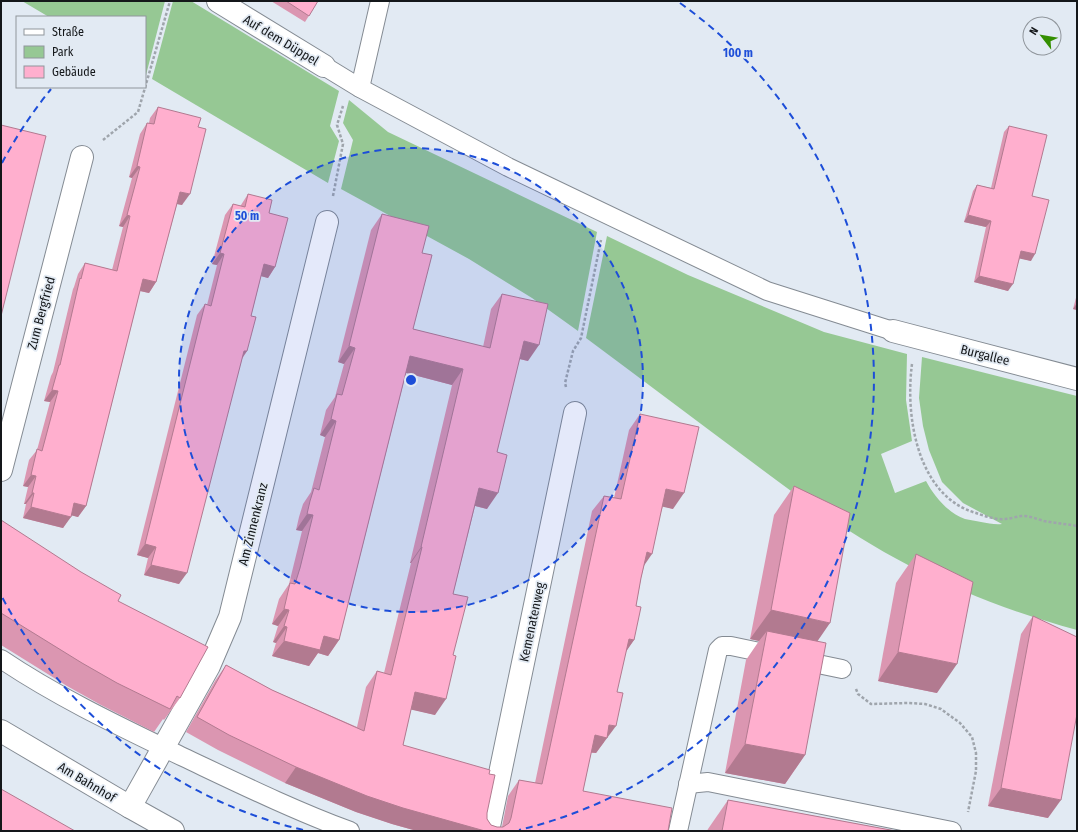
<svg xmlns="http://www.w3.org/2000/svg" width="1078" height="832" font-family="'Fira Sans Condensed',sans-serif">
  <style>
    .green { fill: #96c894 }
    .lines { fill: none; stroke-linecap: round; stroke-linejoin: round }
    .service-casing { stroke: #848b93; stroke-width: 20 }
    .minor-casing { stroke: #848b93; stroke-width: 24 }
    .path { stroke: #9fa5ac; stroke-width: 2.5; stroke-dasharray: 3 2; stroke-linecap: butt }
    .service { stroke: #fff; stroke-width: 18 }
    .minor { stroke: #fff; stroke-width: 22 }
    .wall { fill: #db96b1 }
    .shaded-wall { fill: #b27a90 }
    .building { fill: #ffafce; stroke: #b27a90 }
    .ring { fill: none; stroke: #1d4ed8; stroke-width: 2; stroke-dasharray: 7 5 }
    .labels { text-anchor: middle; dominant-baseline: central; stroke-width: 3.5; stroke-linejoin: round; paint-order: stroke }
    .street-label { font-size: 13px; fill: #14171a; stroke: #e2eaf3 }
    .centre { fill: #1d4ed8; stroke: #e2eaf3; stroke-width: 2 }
    .ring-label { font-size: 12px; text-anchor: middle; font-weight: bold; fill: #1d4ed8; stroke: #e2eaf3; stroke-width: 3.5; stroke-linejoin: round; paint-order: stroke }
  </style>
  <rect width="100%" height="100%" fill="#e2eaf3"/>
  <!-- green -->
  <g class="green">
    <path d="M22,1H165L146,75L145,17H49Z"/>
    <path d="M173,1H191L339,91L330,126L339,141L328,183L152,79Z"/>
    <path d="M349,100L388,132L597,232L578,331L532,298L469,259L341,189L353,140L343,123Z"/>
    <path d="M607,236L688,275L824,332L907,354L906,400L912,441L881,454L895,493L926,481C934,496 948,513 965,519C970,520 976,521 981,522C988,523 995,525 1002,524L963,503L942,482L929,450L923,426L919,398L922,357L1077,396V630C1018,614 962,593 908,565C854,537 804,501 756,465C699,423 643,380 586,338Z"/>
  </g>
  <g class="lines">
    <defs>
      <g id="service">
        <path d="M324,66L360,88L508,167L767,291L893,331"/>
        <path d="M360,88L380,1"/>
        <path d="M1,659C59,698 121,727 183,757C238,783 293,810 350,831"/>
        <path d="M688,784L708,782L952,831"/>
        <path d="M678,831L718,650L722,646H731L842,669"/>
      </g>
      <g id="minor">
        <path d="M218,1L324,66"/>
        <path d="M893,331L1077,379"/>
        <path d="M1,470L82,157"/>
        <path d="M1,731L130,807L173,831"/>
        <path d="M130,807L209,666L230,617L327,222"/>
        <path d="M488,831L575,413"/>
      </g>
    </defs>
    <!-- service casing -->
    <use href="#service" class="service-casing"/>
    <!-- minor casing -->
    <use href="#minor" class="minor-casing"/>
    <!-- path -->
    <g class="path">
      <path d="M103,140L138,112L170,1"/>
      <path d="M333,196L343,144L337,125L343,106"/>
      <path d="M912,364C905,416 917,496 976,513C984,516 996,520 1005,519C1011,519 1017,516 1023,516C1030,516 1037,519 1044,521C1055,523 1066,524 1077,526"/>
      <path d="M566,387L565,383L573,351L581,338L601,240"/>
      <path d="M856,689L858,694L871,704L908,703L925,704L941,709L960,723L972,737L976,753V771L968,812"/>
    </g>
    <!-- service -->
    <use href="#service" class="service"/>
    <!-- minor -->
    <use href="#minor" class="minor"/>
  </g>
  <!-- wall -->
  <g class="wall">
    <path d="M271,1H318L305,22Z"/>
    <path d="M158,107L198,127L182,205L177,204L156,282L149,293L140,291L86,506L78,517L71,515L63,528L23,518L26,504H24L28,487L23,486L29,460L37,450L50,402L44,401L51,376L53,372L73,289L74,287L78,274L85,263L112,270L123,227L119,226L132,178L129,177L140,134L147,123H149L150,118Z"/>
    <path d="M1009,126L1032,196L1031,261L1020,258L1008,291L974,282L986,227L964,222L973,191L977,185L991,188L1004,132Z"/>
    <path d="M248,194L269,213L275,267L268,278L261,276L251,316L247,351L242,359L179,584L144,575L148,558L137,555L197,315L205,304L207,305L217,265L212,264L225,215L233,204L240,206L241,205Z"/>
    <path d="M382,214L422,253L413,329L483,347L491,309L502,294L528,361L519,359L497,452L487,509L475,506L453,594L435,715L411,709L403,745L489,774L487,813V819L491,825L497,827H502L508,796L519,780L535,783L592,511L604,496L614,498L629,430L640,414L673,509L663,506L644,566L641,578L636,606L634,640L626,651L604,742L596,753H591L583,791L668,831H417L392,824L356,812L285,783L218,750L186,732L215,681L226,665L272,690L357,727L366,687L377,671L384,673L411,563H410L452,385L406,373L339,640L328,656L318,653L309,666L272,656L276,643L273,642L278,626L272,624L279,599L289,584L302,531L296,530L299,517L303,504L311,492L325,437L320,435L326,410L335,397L344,364L338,362L371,230Z"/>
    <path d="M1077,294V310L1073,309Z"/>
    <path d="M794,486L817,641L805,755L785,784L725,773L746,660L759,641L750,639L774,515Z"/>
    <path d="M1,520L118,601L180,698L164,720L163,719L154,732L101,705L67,686L1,645Z"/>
    <path d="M916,554L937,693L878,681L896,583Z"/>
    <path d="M1033,616L1048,818L988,806L1021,634Z"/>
    <path d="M728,800L896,831H707L708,829Z"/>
  </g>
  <!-- shaded-wall -->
  <g class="shaded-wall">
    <path d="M137,166L140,167L132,178L129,177Z"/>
    <path d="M180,192L190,194L182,205L172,203Z"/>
    <path d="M127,215L130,216L123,227L119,226Z"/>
    <path d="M968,215L991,221L986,227L964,222Z"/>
    <path d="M1021,251L1035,254L1031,261L1017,258Z"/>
    <path d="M220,253L224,254L217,265L212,264Z"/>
    <path d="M264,264L275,267L268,278L257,275Z"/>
    <path d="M979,276L1013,284L1008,291L974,282Z"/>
    <path d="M143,279L156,282L149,293L136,290Z"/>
    <path d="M1077,303V310L1073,309Z"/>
    <path d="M524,341L539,345L528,361L512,357Z"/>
    <path d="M349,346L355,348L344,364L338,362Z"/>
    <path d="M244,351H247L239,362Z"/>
    <path d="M410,356L463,369L452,385L399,371Z"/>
    <path d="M52,390L58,391L50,402L44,401Z"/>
    <path d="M331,419L336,421L325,437L320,435Z"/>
    <path d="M31,475L36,476L28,487L23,486Z"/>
    <path d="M479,488L498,493L487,509L468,504Z"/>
    <path d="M666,489L684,493L673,509L655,505Z"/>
    <path d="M32,493H34L26,504H24Z"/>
    <path d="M74,503L86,506L78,517L66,514Z"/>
    <path d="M31,507L71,517L63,528L23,518Z"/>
    <path d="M307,514L313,515L302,531L296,530Z"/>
    <path d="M145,544L156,547L148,558L137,555Z"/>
    <path d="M421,547H422L411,563H410Z"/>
    <path d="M647,552L652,554L641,570Z"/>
    <path d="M151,565L187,573L179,584L144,575Z"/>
    <path d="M284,609L289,610L278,626L272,624Z"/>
    <path d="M771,610L830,623L810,652L767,631L759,641L750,639Z"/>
    <path d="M284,626L287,627L276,643L273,642Z"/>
    <path d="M324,636L339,640L328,656L318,653L309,666L272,656L284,641Z"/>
    <path d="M629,639L634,640L623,656Z"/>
    <path d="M898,652L957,664L937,693L878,681Z"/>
    <path d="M415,692L446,699L435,715L404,708Z"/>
    <path d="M609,725L616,726L596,753L584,751L595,735Z"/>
    <path d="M745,744L805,755L785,784L725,773Z"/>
    <path d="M296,767L485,831H417L392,824L356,812L285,783Z"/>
    <path d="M1001,788L1061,800L1048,818L988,806Z"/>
  </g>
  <!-- building -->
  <g class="building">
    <path d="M286,1H318L309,16Z"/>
    <path d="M158,107L201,118L198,127L206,129L190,194L180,192L156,282L143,279L86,506L74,503L71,517L31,507L34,493H32L36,476L31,475L37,449L42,451L58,391L52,390L59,365H60L80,278L81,279L85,263L117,271L130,216L127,215L140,167L137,166L147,123L154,124Z"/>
    <path d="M1,125L46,136L1,316Z"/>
    <path d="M1009,126L1047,135L1032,196L1049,200L1035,254L1021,251L1013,284L979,276L991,221L968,215L977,185L994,189Z"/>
    <path d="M248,194L272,200L269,213L288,218L275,267L264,264L251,316L256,317L247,351H244L187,573L151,565L156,547L145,544L205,304L211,306L224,254L220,253L233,204L245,207Z"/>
    <path d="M382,214L429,226L422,253L432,255L413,329L490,348L502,294L548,304L539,345L524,341L497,452L507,455L498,493L479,488L453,594L468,597L453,655L456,656L446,699L415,692L403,745L490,770L489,774L495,775L487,813V819L491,825L497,827H503L509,823L511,818L519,780L542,784L604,496L621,499L640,414L699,427L684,493L666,489L652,554L647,552L641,578L636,606L641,607L634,640L629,639L617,692L623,693L616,726L609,725L607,738L595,735L583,791L672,808L668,831H485L403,808L367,796L296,767L229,735L197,717L226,665L272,690L364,731L377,671L391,675L422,547H421L463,369L410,356L339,640L324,636L320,650L284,641L287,627L284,626L289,610L284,609L290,583L295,584L300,568L313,515L307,514L310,501L314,488L319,490L336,421L331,419L337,394L342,395L355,348L349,346Z"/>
    <path d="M794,486L850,513L830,623L771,610Z"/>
    <path d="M1,520L81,572L121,595L118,601L208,647L180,698L177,696L170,709L117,683L82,663L1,613Z"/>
    <path d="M916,554L973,582L957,664L898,652Z"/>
    <path d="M1033,616L1077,637V714L1061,800L1001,788Z"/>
    <path d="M767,631L826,643L805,755L745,744Z"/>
    <path d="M1,789L75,831H1Z"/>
    <path d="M728,800L896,831H722Z"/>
  </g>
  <!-- distance rings -->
  <circle cx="411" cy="380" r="232" fill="#1d4ed8" fill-opacity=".12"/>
  <g class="ring">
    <circle cx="411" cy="380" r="232"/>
    <path d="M303 830A463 463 0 0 1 2 597M2 163A463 463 0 0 1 51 89M680 3A463 463 0 0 1 519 830"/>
  </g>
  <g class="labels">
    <!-- street labels -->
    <g class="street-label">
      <text transform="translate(281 40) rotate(31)">Auf dem Düppel</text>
      <text transform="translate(41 313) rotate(-75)">Zum Bergfried</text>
      <text transform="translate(985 355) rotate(14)">Burgallee</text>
      <text transform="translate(253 524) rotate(-76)">Am Zinnenkranz</text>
      <text transform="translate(532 622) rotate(-78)">Kemenatenweg</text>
      <text transform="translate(87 782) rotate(31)">Am Bahnhof</text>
    </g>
  </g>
  <circle cx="411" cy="380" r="6" class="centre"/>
  <g class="ring-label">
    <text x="738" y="57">100 m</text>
    <text x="247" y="220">50 m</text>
  </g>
  <!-- border -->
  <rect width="1078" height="832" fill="none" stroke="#14171a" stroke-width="4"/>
  <!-- legend -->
  <rect x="16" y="16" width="130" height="72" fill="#e2eaf3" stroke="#90969c"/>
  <rect x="24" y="29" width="20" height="6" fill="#ffffff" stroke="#90969c"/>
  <text x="52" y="36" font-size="12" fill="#14171a">Straße</text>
  <rect x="24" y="46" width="20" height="12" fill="#96c894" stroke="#90969c"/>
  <text x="52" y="56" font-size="12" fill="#14171a">Park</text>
  <rect x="24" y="66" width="20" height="12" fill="#ffafce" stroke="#90969c"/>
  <text x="52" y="76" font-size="12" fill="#14171a">Gebäude</text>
  <!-- north arrow -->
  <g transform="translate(1042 36) rotate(301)"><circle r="19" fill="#e2eaf3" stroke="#90969c"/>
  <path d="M0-3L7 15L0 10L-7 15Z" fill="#348f00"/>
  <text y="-6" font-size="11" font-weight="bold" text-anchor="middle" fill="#14171a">N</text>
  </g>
</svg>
